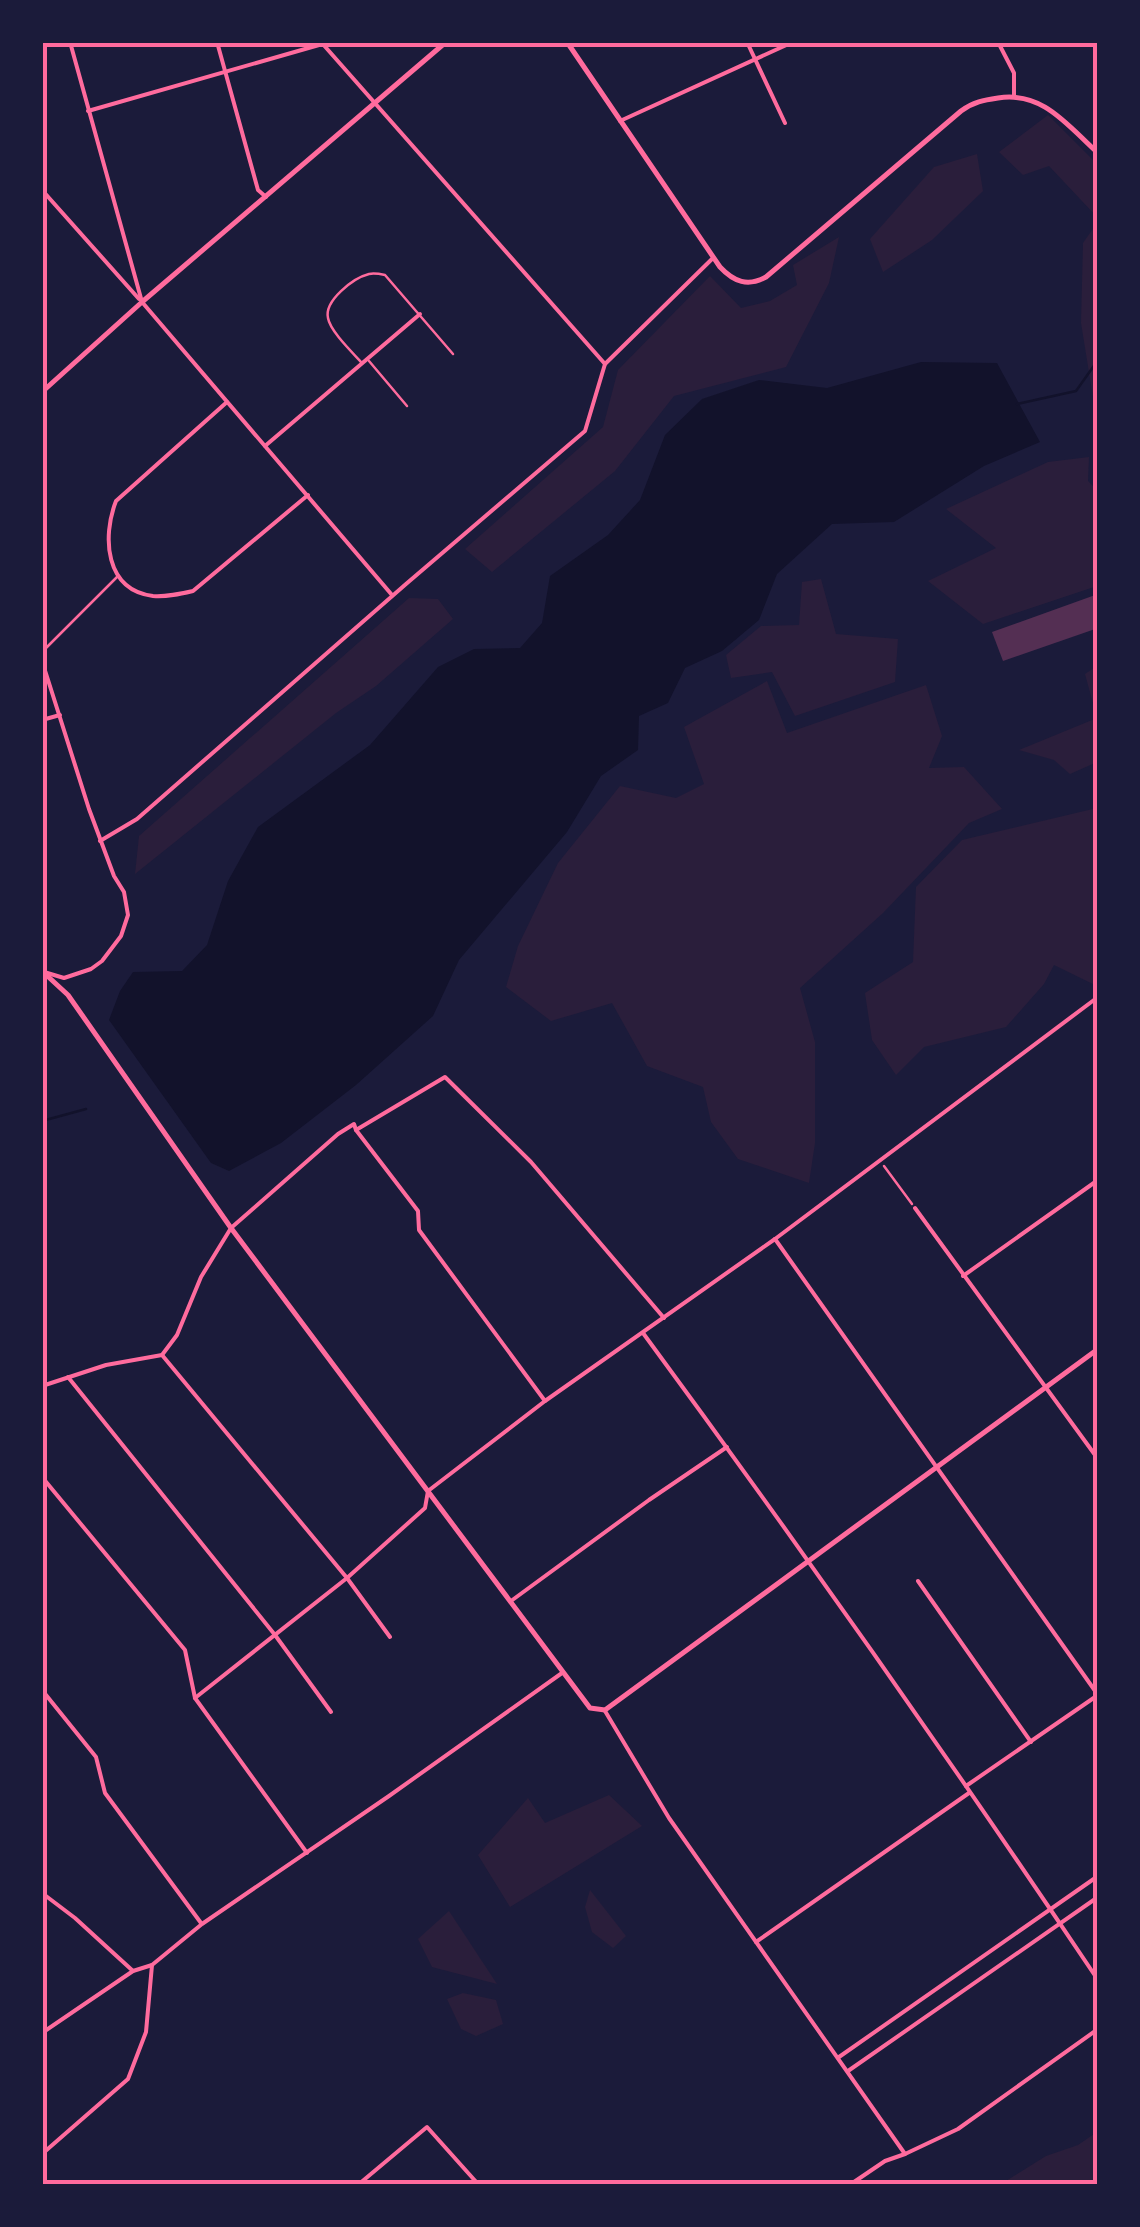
<svg xmlns="http://www.w3.org/2000/svg" width="1140" height="2227" font-family="Mulish,sans-serif">
  <style>
    .green { fill: #2a1e3b }
    .water { fill: #12122b }
    .lines { fill: none; stroke-linecap: round; stroke-linejoin: round }
    .stream { stroke: #12122b; stroke-width: 2.5 }
    .building { fill: #542f53 }
    .path { stroke: #ff6b9d; stroke-width: 2.5 }
    .service { stroke: #ff6b9d; stroke-width: 2.5 }
    .minor { stroke: #ff6b9d; stroke-width: 4 }
    .tertiary { stroke: #ff6b9d; stroke-width: 5 }
    .neatline { fill: none; stroke: #ff6b9d; stroke-width: 4 }
  </style>
  <rect width="100%" height="100%" fill="#1b1b3a"/>
  <!-- green -->
  <g class="green">
    <path d="M1048,115L1097,164V217L1049,166L1023,175L999,152Z"/>
    <path d="M977,154L983,191L932,240L883,272L870,239L934,167Z"/>
    <path d="M1097,223V422L1081,323L1083,243Z"/>
    <path d="M839,237L829,283L786,367L674,396L615,471L492,572L465,549L603,427L618,370L710,276L741,308L770,301L797,285L793,265Z"/>
    <path d="M1089,457L1088,481L1097,490V586L983,624L928,581L996,548L946,509L1048,462Z"/>
    <path d="M821,579L836,634L898,639L895,682L795,716L772,672L731,678L726,655L761,626L799,625L802,582Z"/>
    <path d="M409,598L438,599L453,619L376,686L336,713L135,874L139,836Z"/>
    <path d="M1097,666V762L1070,774L1054,760L1019,750L1097,718L1085,674Z"/>
    <path d="M767,681L787,733L926,685L942,736L929,768L964,767L1002,809L969,823L883,913L800,988L815,1042V1143L809,1183L738,1159L711,1122L703,1087L647,1066L612,1003L551,1021L506,987L518,946L558,863L620,786L676,798L704,784L684,727Z"/>
    <path d="M1097,808V986L1054,965L1044,984L1006,1027L924,1047L896,1075L872,1040L865,993L913,962L916,887L962,840Z"/>
    <path d="M609,1795L642,1826L510,1907L478,1855L528,1798L545,1823Z"/>
    <path d="M590,1890L626,1936L613,1948L592,1932L585,1907Z"/>
    <path d="M449,1911L497,1984L432,1967L418,1939Z"/>
    <path d="M463,1993L496,2000L503,2024L476,2036L461,2029L447,1999Z"/>
    <path d="M1097,2132V2184H1001L1046,2156L1078,2145Z"/>
  </g>
  <!-- water -->
  <path class="water" d="M921,362L997,363L1040,442L984,466L894,522L832,524L777,574L759,620L722,651L685,668L668,703L639,716L638,750L601,776L567,832L459,960L433,1016L356,1085L281,1143L229,1171L211,1163L109,1020L120,991L133,972L182,971L207,945L228,881L258,827L370,745L438,667L474,649L520,648L542,623L550,576L608,535L640,500L665,435L702,399L759,380L827,388Z"/>
  <g class="lines">
    <!-- stream -->
    <g class="stream">
      <path d="M1017,404L1076,391L1098,360"/>
      <path d="M42,1121L86,1109"/>
    </g>
  </g>
  <!-- building -->
  <path class="building" d="M1098,594V628L1003,661L992,632Z"/>
  <g class="lines">
    <!-- path -->
    <path class="path" d="M884,1166L912,1204"/>
    <!-- service -->
    <g class="service">
      <path d="M369,361L407,406"/>
      <path d="M362,363C353,353 330,331 328,318C324,301 353,278 369,274C374,273 380,274 385,275L453,354"/>
      <path d="M42,652L117,577"/>
    </g>
    <!-- minor -->
    <g class="minor">
      <path d="M70,42L142,302L392,595"/>
      <path d="M217,42L258,190L266,197"/>
      <path d="M321,42L605,364"/>
      <path d="M747,42L785,123"/>
      <path d="M998,42L1014,73V96"/>
      <path d="M88,111L319,45"/>
      <path d="M620,121L793,42"/>
      <path d="M42,190L139,299"/>
      <path d="M227,402L116,501C102,537 105,590 153,596C167,597 180,594 193,591L308,495"/>
      <path d="M265,446L420,314"/>
      <path d="M42,661L89,809L114,876L124,892L128,915L121,936L102,961L91,969L64,978L44,972"/>
      <path d="M42,720L60,715"/>
      <path d="M100,841L137,819L406,584L585,431L605,364L712,259"/>
      <path d="M356,1130L418,1211L419,1230L545,1401"/>
      <path d="M915,1208L1098,1459"/>
      <path d="M775,1239L1098,1695"/>
      <path d="M963,1276L1098,1180"/>
      <path d="M643,1333C799,1545 951,1761 1098,1980"/>
      <path d="M162,1355L347,1578L390,1637"/>
      <path d="M68,1377L275,1635L331,1712"/>
      <path d="M42,1386L106,1365L162,1355L177,1335L201,1277L231,1228L338,1134L354,1124L356,1130L445,1077L531,1162L664,1318"/>
      <path d="M42,1477L185,1650L195,1698L307,1853"/>
      <path d="M918,1581L1031,1742"/>
      <path d="M511,1601L649,1500L727,1447"/>
      <path d="M42,1690L96,1757L105,1793L201,1923"/>
      <path d="M195,1698L347,1578L425,1508L428,1491L545,1401L775,1239L1098,997"/>
      <path d="M605,1711L669,1818L905,2154"/>
      <path d="M966,1786L1098,1695"/>
      <path d="M42,1893L75,1918L133,1971"/>
      <path d="M756,1942L969,1793"/>
      <path d="M42,2033L133,1971L152,1965L202,1924L389,1796L562,1673"/>
      <path d="M839,2057L1098,1876"/>
      <path d="M848,2071L1098,1897"/>
      <path d="M42,2154L128,2079L146,2032L152,1965"/>
      <path d="M359,2184L427,2127L478,2184"/>
      <path d="M851,2184L885,2161L905,2154L958,2129L1098,2029"/>
    </g>
    <!-- tertiary -->
    <g class="tertiary">
      <path d="M567,42L720,267C734,282 748,287 766,277L961,111C973,102 984,100 998,98C1043,91 1067,125 1098,153"/>
      <path d="M42,392L142,302L446,42"/>
      <path d="M42,971L68,995L231,1228L590,1708L605,1710L1098,1349"/>
    </g>
  </g>
  <!-- border -->
  <rect width="1140" height="2227" fill="none" stroke="#1b1b3a" stroke-width="90"/>
  <rect x="45" y="45" width="1050" height="2137" class="neatline"/>
</svg>
